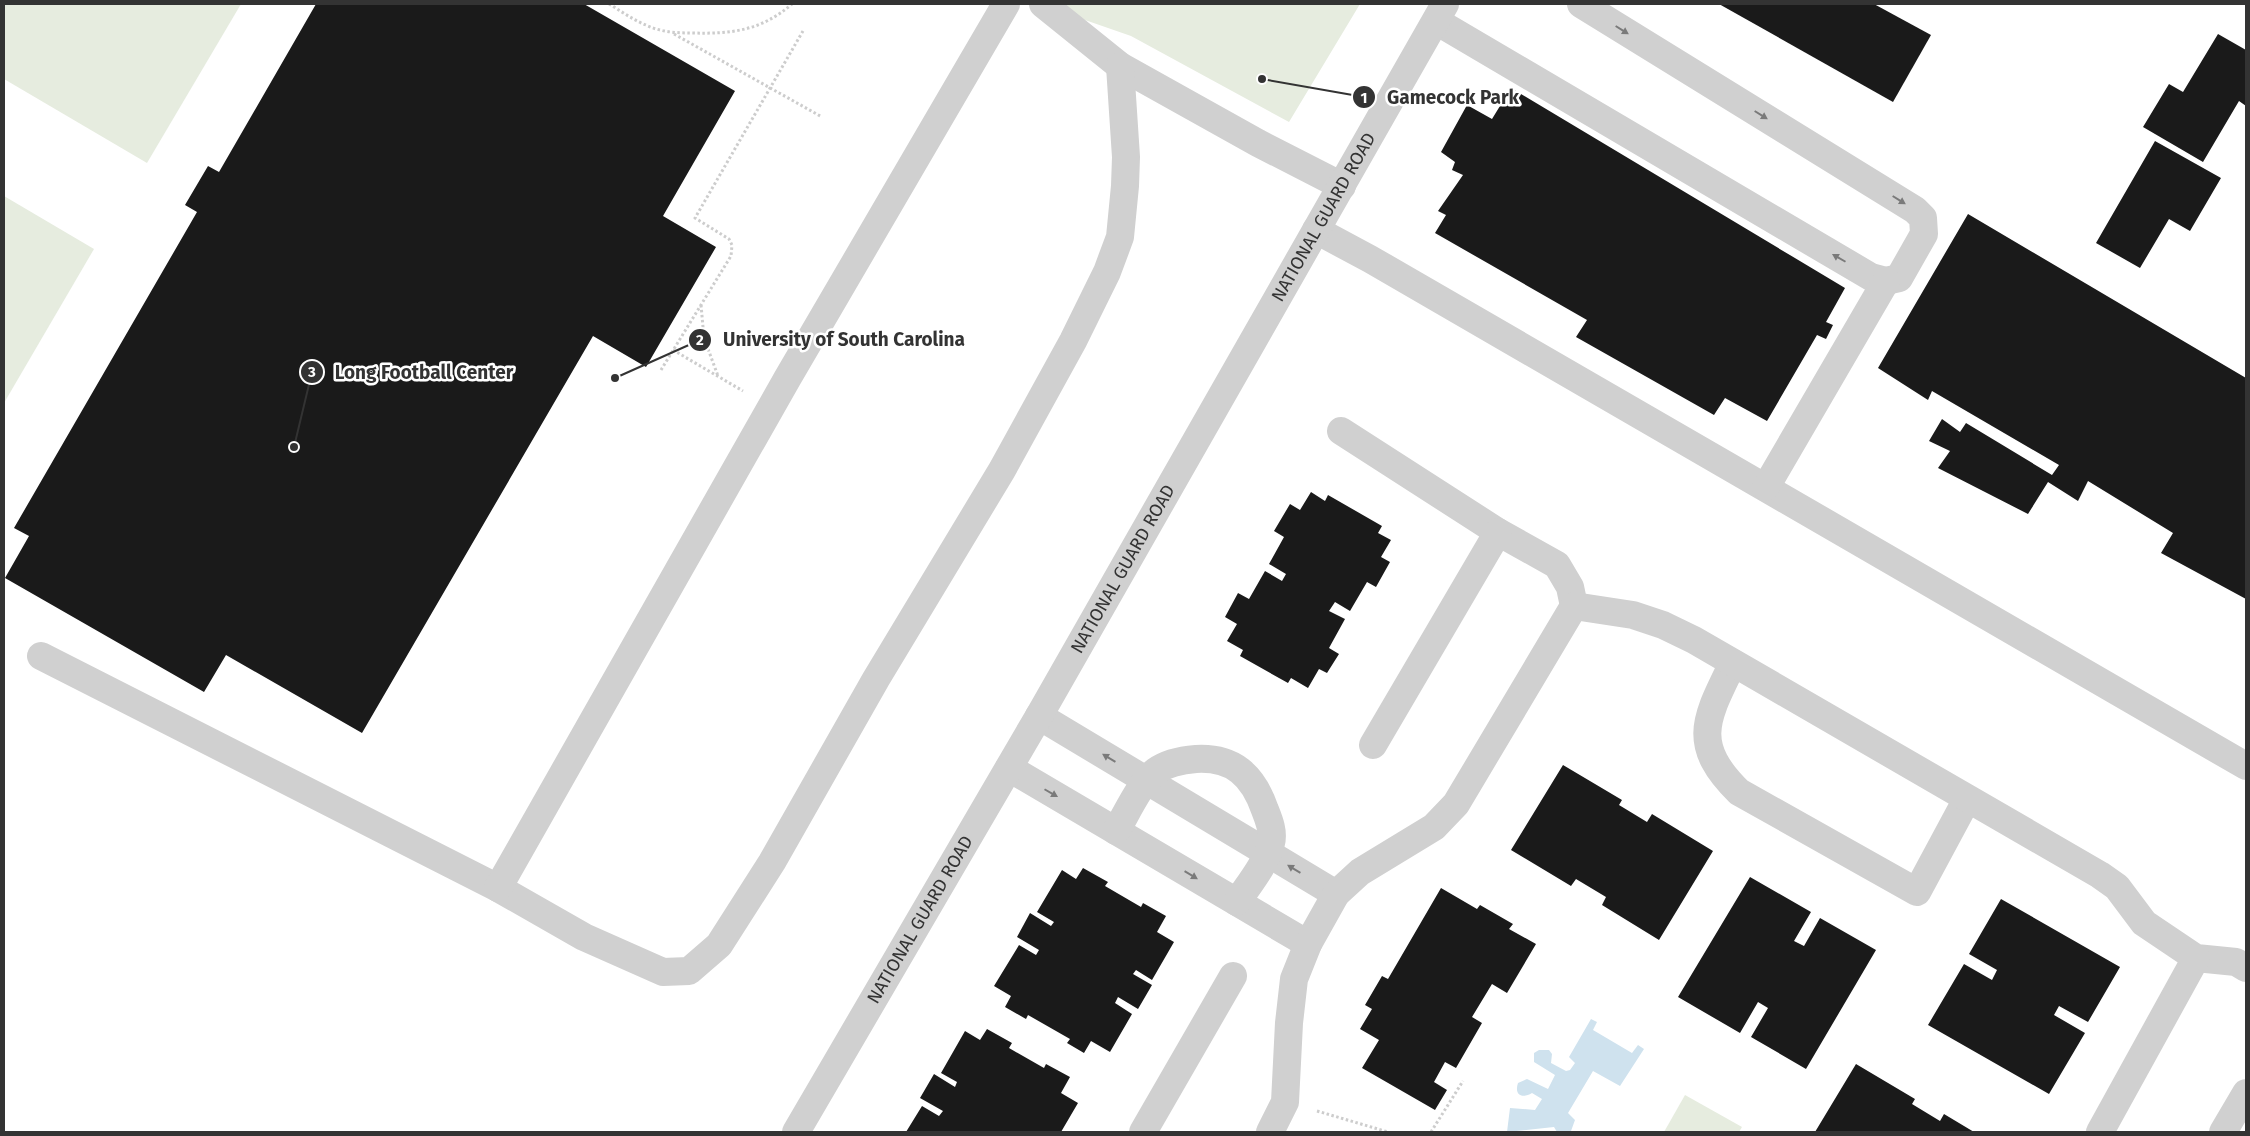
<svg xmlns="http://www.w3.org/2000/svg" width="2250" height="1136" font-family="'Fira Sans',sans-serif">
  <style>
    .green { fill: #e6ecdf }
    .water { fill: #cfe2ee }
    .building { fill: #1a1a1a }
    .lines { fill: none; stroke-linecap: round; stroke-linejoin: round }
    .path { stroke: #cdcdcd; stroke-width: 3; stroke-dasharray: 2.5 2.5; stroke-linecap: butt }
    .minor { stroke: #d0d0d0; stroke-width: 28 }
    .oneway { fill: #7a7a7a }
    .labels { text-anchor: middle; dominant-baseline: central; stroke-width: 5; stroke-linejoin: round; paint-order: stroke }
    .street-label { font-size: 18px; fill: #333; stroke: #fff }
    .leader { fill: none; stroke: #333; stroke-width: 2 }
    .callout-dot { fill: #333; stroke: #fff; stroke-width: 2 }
    .mark-label { font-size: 15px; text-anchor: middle; font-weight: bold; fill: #fff }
    .callout-label { font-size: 19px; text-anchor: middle; font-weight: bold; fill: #333; stroke: #fff; stroke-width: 5; stroke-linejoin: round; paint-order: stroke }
  </style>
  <rect width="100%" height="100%" fill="#fff"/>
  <!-- green -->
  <g class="green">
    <path d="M4,4H241L147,163L4,79Z"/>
    <path d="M1039,4H1360L1289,122L1131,36Z"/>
    <path d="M4,196L94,249L4,403Z"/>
    <path d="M1685,1095L1742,1127L1739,1132H1664Z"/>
  </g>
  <!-- water -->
  <path class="water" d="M1591,1019L1597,1022L1593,1030L1632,1053L1638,1045L1644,1049L1620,1086L1593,1071L1568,1113L1575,1120L1571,1131L1557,1132L1554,1127L1507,1132L1510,1108L1535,1110L1542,1099L1532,1093C1522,1099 1514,1095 1518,1083L1527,1079L1548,1089L1555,1075L1534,1062V1053L1539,1050H1549L1552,1054L1551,1063L1566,1071L1570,1070L1575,1063L1569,1057Z"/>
  <!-- building -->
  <g class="building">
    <path d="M316,4H584L735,91L663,216L716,247L646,367L593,336L362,733L226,655L204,692L5,578L29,536L14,528L197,212L185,205L208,166L219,172Z"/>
    <path d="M1719,4H1874L1931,35L1893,102Z"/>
    <path d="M2218,34L2246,50V106L2239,101L2203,162L2143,127L2169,84L2183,92Z"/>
    <path d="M1511,88L1845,288L1826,322L1833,325L1826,339L1817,335L1767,421L1725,398L1714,415L1576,337L1587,320L1435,233L1446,215L1438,211L1463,175L1452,170L1455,162L1441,152L1467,105L1492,119Z"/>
    <path d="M2155,141L2221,178L2190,231L2169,219L2140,268L2096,243Z"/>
    <path d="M1968,214L2246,378V599L2161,553L2173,533L2088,481L2078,501L2048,482L2028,514L1938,468L1950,451L1929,441L1942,419L1960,432L1966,423L2052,475L2059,465L1932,391L1928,400L1878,368Z"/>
    <path d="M1311,492L1325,501L1328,495L1382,526L1378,533L1391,540L1381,557L1390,562L1376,587L1367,582L1350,611L1335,602L1329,611L1345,619L1329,648L1339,654L1327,673L1319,669L1308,688L1291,678L1288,683L1240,656L1243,650L1227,641L1237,624L1225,617L1238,593L1249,599L1265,571L1282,581L1286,574L1269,564L1284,537L1274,531L1290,504L1300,510Z"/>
    <path d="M1563,765L1622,800L1619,805L1647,822L1652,814L1713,851L1659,940L1602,905L1606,897L1576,879L1571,886L1511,850Z"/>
    <path d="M1083,868L1108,882L1105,886L1141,907L1143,903L1166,916L1157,932L1174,942L1152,980L1136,970L1133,974L1152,985L1138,1009L1118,997L1115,1003L1132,1014L1110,1052L1091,1041L1084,1053L1067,1043L1070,1039L1028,1015L1026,1019L1005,1007L1011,996L994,986L1019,945L1036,955L1039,950L1017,937L1030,913L1051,926L1054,922L1037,912L1062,870L1076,879Z"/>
    <path d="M1750,877L1811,912L1794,941L1804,946L1820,918L1876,950L1806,1069L1751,1037L1768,1008L1758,1002L1740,1033L1678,997Z"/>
    <path d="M1441,888L1477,909L1480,905L1513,924L1509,929L1536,944L1507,993L1492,984L1472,1017L1482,1023L1456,1068L1445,1062L1434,1082L1447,1090L1435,1110L1362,1068L1379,1040L1360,1029L1372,1009L1365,1005L1382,976L1388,979Z"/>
    <path d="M2001,899L2120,967L2088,1022L2059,1006L2054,1015L2085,1033L2049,1094L1928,1025L1964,964L1992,980L1997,970L1969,954Z"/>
    <path d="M987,1029L1012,1043L1009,1048L1044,1068L1046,1064L1070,1077L1061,1093L1078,1103L1061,1132H906L922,1106L939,1116L943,1111L920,1098L934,1074L955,1087L957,1082L941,1073L965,1031L980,1040Z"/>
    <path d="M1856,1064L1915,1099L1912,1104L1940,1121L1944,1114L1974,1132H1815Z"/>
  </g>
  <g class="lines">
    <!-- path -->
    <g class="path">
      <path d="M609,4C621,11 633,20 646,25C660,32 676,33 691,33C731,34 761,31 792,4"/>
      <path d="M674,34L822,117"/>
      <path d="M701,305L704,338L718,376"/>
      <path d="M673,350L743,391"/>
      <path d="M661,370L731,256L732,245L729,239L695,218L803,31"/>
      <path d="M1317,1111L1388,1132"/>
      <path d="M1431,1132L1463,1081"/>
    </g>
    <!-- minor -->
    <g class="minor">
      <path d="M1043,4L1120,66L1258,143L1342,186"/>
      <path d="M1436,21L1871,277L1886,281L1899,278L1924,234L1923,218L1915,210L1581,4"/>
      <path d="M1316,230L1370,259L2246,766"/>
      <path d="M1341,431L1498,532L1557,565L1570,587L1574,606"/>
      <path d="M1766,487L1886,281"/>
      <path d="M41,656L498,888L584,937L663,972L689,971L719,945L772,862L876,679L1002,470L1073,341L1107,272L1120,237L1125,186L1126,157L1120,66"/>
      <path d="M1733,663C1707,717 1689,743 1739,792L1917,892L1967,799"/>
      <path d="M1039,716L1336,894"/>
      <path d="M1373,745L1498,532"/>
      <path d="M1009,768L1308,944"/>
      <path d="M1116,831C1127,813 1140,783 1156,771C1167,763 1183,760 1196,759C1233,757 1253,775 1265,810C1269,820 1274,832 1271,843C1266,864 1249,884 1237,902"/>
      <path d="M498,888L787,379L1006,4"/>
      <path id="s1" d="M796,1132L1039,716L1445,4"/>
      <path d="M1143,1132L1233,976"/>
      <path d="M1270,1132L1285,1102L1289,1023L1294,979L1308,944L1336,894L1360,872L1434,827L1456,804L1574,606L1633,615L1663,625L1694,640L2100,875L2117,887L2144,923L2196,958L2236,962L2246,968"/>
      <path d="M2100,1132L2196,958"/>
      <path d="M2223,1132L2246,1093"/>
    </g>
  </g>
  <!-- one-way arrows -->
  <defs><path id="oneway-solid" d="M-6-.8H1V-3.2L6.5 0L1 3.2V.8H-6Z" transform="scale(1.25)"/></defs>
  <g class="oneway">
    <use href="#oneway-solid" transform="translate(1622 30) rotate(32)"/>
    <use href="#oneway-solid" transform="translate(1761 115) rotate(32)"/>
    <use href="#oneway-solid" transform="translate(1899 200) rotate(32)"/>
    <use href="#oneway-solid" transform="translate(1839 258) rotate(-150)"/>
    <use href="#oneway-solid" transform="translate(1109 758) rotate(-149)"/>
    <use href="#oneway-solid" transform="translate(1051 793) rotate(30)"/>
    <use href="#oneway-solid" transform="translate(1294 869) rotate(-149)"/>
    <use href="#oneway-solid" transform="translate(1191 875) rotate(31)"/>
  </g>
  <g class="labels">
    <!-- street labels -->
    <g class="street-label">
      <text stroke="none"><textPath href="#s1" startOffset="1056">NATIONAL GUARD ROAD</textPath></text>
      <text stroke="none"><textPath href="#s1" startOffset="651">NATIONAL GUARD ROAD</textPath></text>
      <text stroke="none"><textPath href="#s1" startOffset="246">NATIONAL GUARD ROAD</textPath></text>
    </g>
  </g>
  <!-- callouts -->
  <path class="leader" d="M1262 79L1364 97M615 378L700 340M294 447L312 372"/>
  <g class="callout-dot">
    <circle cx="1262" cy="79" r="5"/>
    <circle cx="615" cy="378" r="5"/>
    <circle cx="294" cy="447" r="5"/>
    <circle cx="1364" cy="97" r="12"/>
    <circle cx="700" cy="340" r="12"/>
    <circle cx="312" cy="372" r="12"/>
  </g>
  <g class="mark-label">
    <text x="1364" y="103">1</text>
    <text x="700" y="345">2</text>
    <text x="312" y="377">3</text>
  </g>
  <g class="callout-label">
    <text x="1453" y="104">Gamecock Park</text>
    <text x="844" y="346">University of South Carolina</text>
    <text x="424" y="379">Long Football Center</text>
  </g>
  <!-- border -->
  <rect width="2250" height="1136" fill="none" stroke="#333333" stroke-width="10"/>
</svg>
